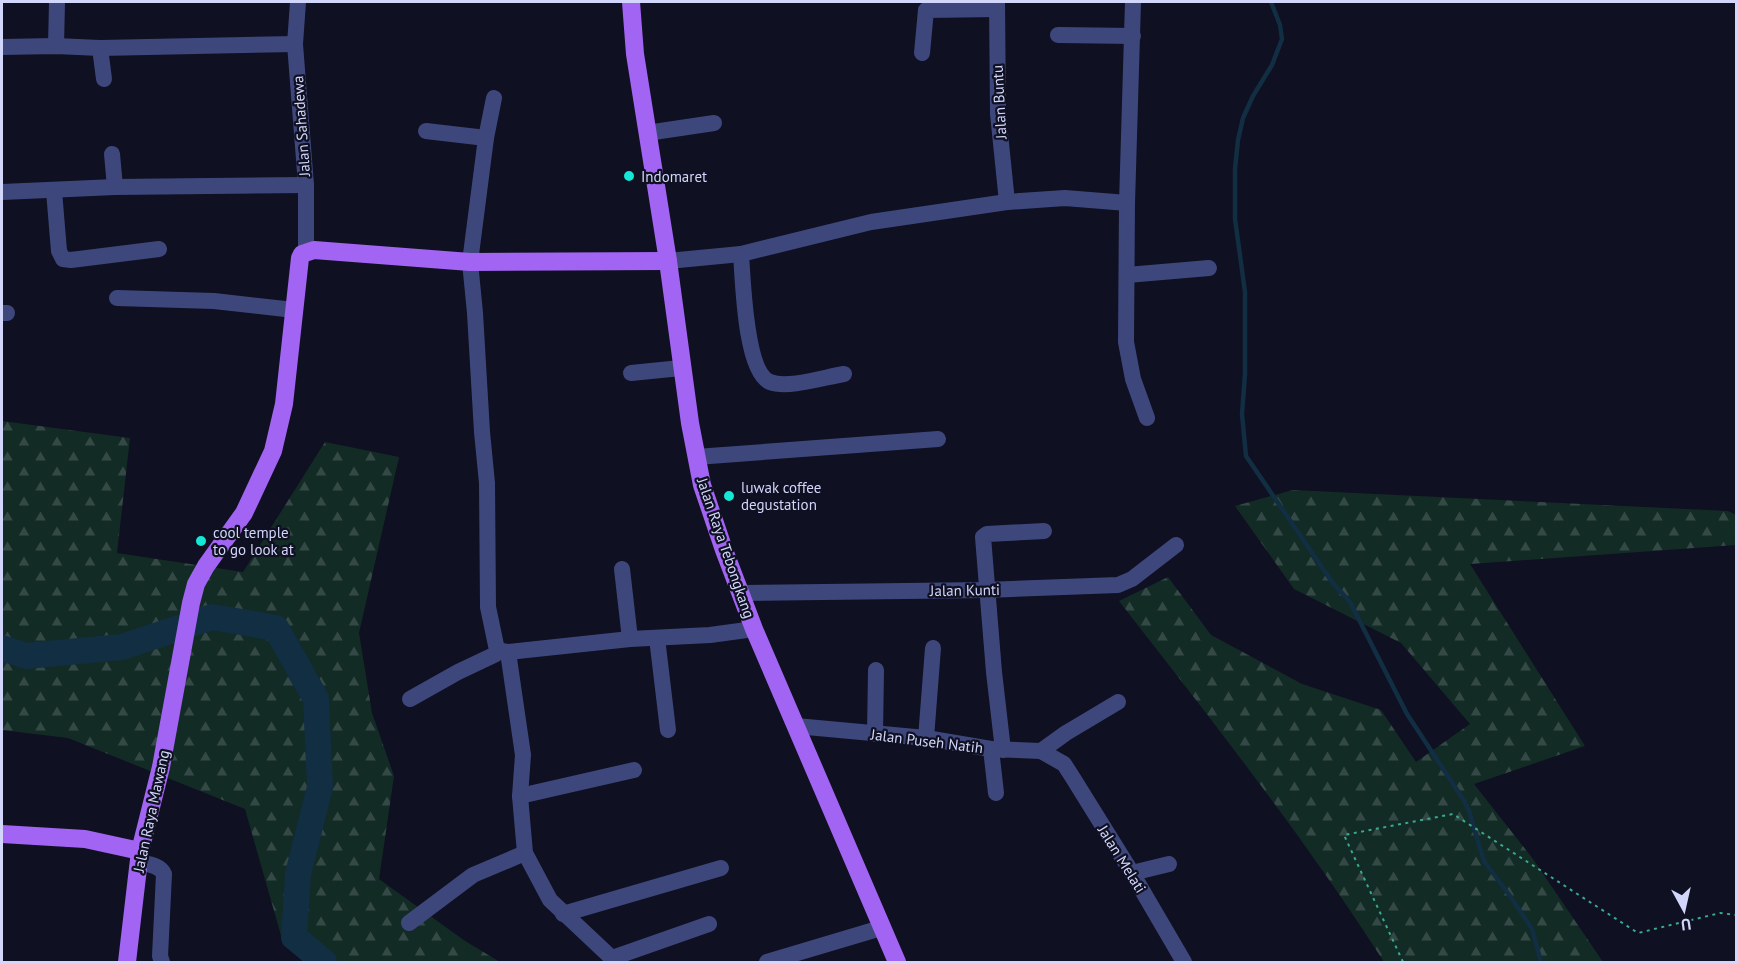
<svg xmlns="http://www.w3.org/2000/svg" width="1738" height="964" font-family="'PT Sans',sans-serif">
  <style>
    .forest { fill: url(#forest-firs) }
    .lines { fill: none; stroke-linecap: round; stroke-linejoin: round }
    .stream { stroke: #122e43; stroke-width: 4.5 }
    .river { stroke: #122e43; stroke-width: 26 }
    .path { stroke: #38aa8e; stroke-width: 2; stroke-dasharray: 3 4.5; stroke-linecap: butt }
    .minor { stroke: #3e477c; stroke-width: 16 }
    .major { stroke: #a264f2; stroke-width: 18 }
    .poi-dot { fill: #13e7d5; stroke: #0f1021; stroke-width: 2 }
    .labels { text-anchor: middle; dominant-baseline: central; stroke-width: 4.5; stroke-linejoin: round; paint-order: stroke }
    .street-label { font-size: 15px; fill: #d3d6fb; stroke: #0f1021 }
    .poi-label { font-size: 15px; fill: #d3d6fb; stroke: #0f1021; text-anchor: start }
  </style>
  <defs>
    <pattern id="forest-firs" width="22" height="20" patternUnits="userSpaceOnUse" patternTransform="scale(1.5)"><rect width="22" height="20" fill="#132b25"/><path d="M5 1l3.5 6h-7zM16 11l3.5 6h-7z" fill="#344946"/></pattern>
  </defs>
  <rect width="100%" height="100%" fill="#0f1021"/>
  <!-- forest -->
  <g class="forest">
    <path d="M2,421L130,438L117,553L243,572L325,442L399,457L359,633L372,713L394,776L379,879L465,941L500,962H312L284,946L245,809L68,738L2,730Z"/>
    <path d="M1293,490L1728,511L1736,515V545L1470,564L1585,746L1474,784L1533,859L1603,962H1384C1303,836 1211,719 1119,601L1168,577L1211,635L1302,684L1381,710L1416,762L1470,724L1401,643L1294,589L1235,506Z"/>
  </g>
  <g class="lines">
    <!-- stream -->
    <path class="stream" d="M1271,2L1280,25L1282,39L1272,65L1253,96L1243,118L1238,140L1235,169V219L1245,292V374L1242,414L1246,456L1332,582L1350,602L1407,714L1463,799L1469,811L1484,861L1510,896L1532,929L1541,962"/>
    <!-- river -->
    <path class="river" d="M2,648L26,656L122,647L212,617L276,628L316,699L320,787L298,874L294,937L324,962"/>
    <!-- path -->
    <path class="path" d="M1403,962L1344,835L1453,814L1638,933L1720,913L1736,915"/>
    <!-- minor -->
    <g class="minor">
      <path d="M298,2L295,44L306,185V252"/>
      <path d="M997,2L998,114L1007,202"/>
      <path d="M1133,2L1127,203L1126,342L1133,379L1147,418"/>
      <path d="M1058,35L1133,36"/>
      <path d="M56,46L57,2"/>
      <path d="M2,47L56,46L100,48L295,44"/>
      <path d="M100,48L104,79"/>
      <path d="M922,53L926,10L997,9"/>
      <path d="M494,98L486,138L470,262L475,313L482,432L487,483L488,607L497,650"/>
      <path d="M426,131L486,138"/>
      <path d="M647,133L714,123"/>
      <path d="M112,154L115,187"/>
      <path d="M54,191L59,251L63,259L71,260L159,249"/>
      <path d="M2,192L115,187L306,185"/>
      <path d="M741,254C743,280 745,372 770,382C788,389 825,377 844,374"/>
      <path d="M668,261L741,254L871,222L1007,202L1065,198L1127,203"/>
      <path d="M1127,275L1209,268"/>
      <path d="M117,298L214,301L294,310"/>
      <path d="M2,313H7"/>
      <path d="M631,373L681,368"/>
      <path d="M696,457L938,439"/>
      <path d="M622,569L630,639"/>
      <path d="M741,593L986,590L1118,585L1132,579L1176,545"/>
      <path d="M657,638L668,730"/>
      <path d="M498,650L508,652L630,639L710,635L754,629"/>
      <path d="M508,652L523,755L520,796L525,853L550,900L616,962"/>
      <path d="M410,699L458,672L496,654L497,650"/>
      <path d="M796,726L926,738L991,749L1041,751L1064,764L1073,778L1132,873L1184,962"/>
      <path d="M875,734L876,670"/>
      <path d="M926,738L933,648"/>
      <path d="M991,749L996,793"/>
      <path d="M1003,750L994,672L983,537L987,534L1044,531"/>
      <path d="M1041,751L1066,733L1118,702"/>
      <path d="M520,796L634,770"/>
      <path d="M139,862C148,864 160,865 164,874L160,956L162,962"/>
      <path d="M1132,873L1169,864"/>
      <path d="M563,914L721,868"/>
      <path d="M409,923L473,875L525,853"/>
      <path d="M612,958L709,924"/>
      <path d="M767,962L881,928"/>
    </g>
    <!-- major -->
    <g class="major">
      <path d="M631,2L635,54L668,261L690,423L702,485L724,550L754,629L897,962"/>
      <path d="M2,834L85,839L140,851"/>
      <path d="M127,962L140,851L161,767L191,603L196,584L206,566L244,513L273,451L284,404L300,258L302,254L314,250L470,262L668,261"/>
    </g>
  </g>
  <!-- markers -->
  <g class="poi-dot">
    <circle cx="629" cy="176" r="6"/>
    <circle cx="729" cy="496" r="6"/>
    <circle cx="201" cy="541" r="6"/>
  </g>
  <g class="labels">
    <!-- street labels -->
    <g class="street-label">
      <text transform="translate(999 102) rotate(-93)">Jalan Buntu</text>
      <text transform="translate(301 126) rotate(-94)">Jalan Sahadewa</text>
      <text transform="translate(726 548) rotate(71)">Jalan Raya Tebongkang</text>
      <text transform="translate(965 590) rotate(-1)">Jalan Kunti</text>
      <text transform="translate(927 741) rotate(7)">Jalan Puseh Natih</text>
      <text transform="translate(151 811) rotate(-78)">Jalan Raya Mawang</text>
      <text transform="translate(1122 859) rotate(58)">Jalan Melati</text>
    </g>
    <!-- poi labels -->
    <g class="poi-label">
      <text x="641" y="176">Indomaret</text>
      <text x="741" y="487">luwak coffee<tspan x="741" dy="17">degustation</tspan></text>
      <text x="213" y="532">cool temple<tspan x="213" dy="17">to go look at</tspan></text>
    </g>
  </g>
  <!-- border -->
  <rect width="1738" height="964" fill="none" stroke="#d3d6fb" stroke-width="6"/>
  <!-- north arrow -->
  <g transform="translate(1684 910) rotate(172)" stroke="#0f1021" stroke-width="4.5" paint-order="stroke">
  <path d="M0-4.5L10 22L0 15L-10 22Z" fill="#d3d6fb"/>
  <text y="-9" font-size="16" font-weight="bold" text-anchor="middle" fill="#d3d6fb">U</text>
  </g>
</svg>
